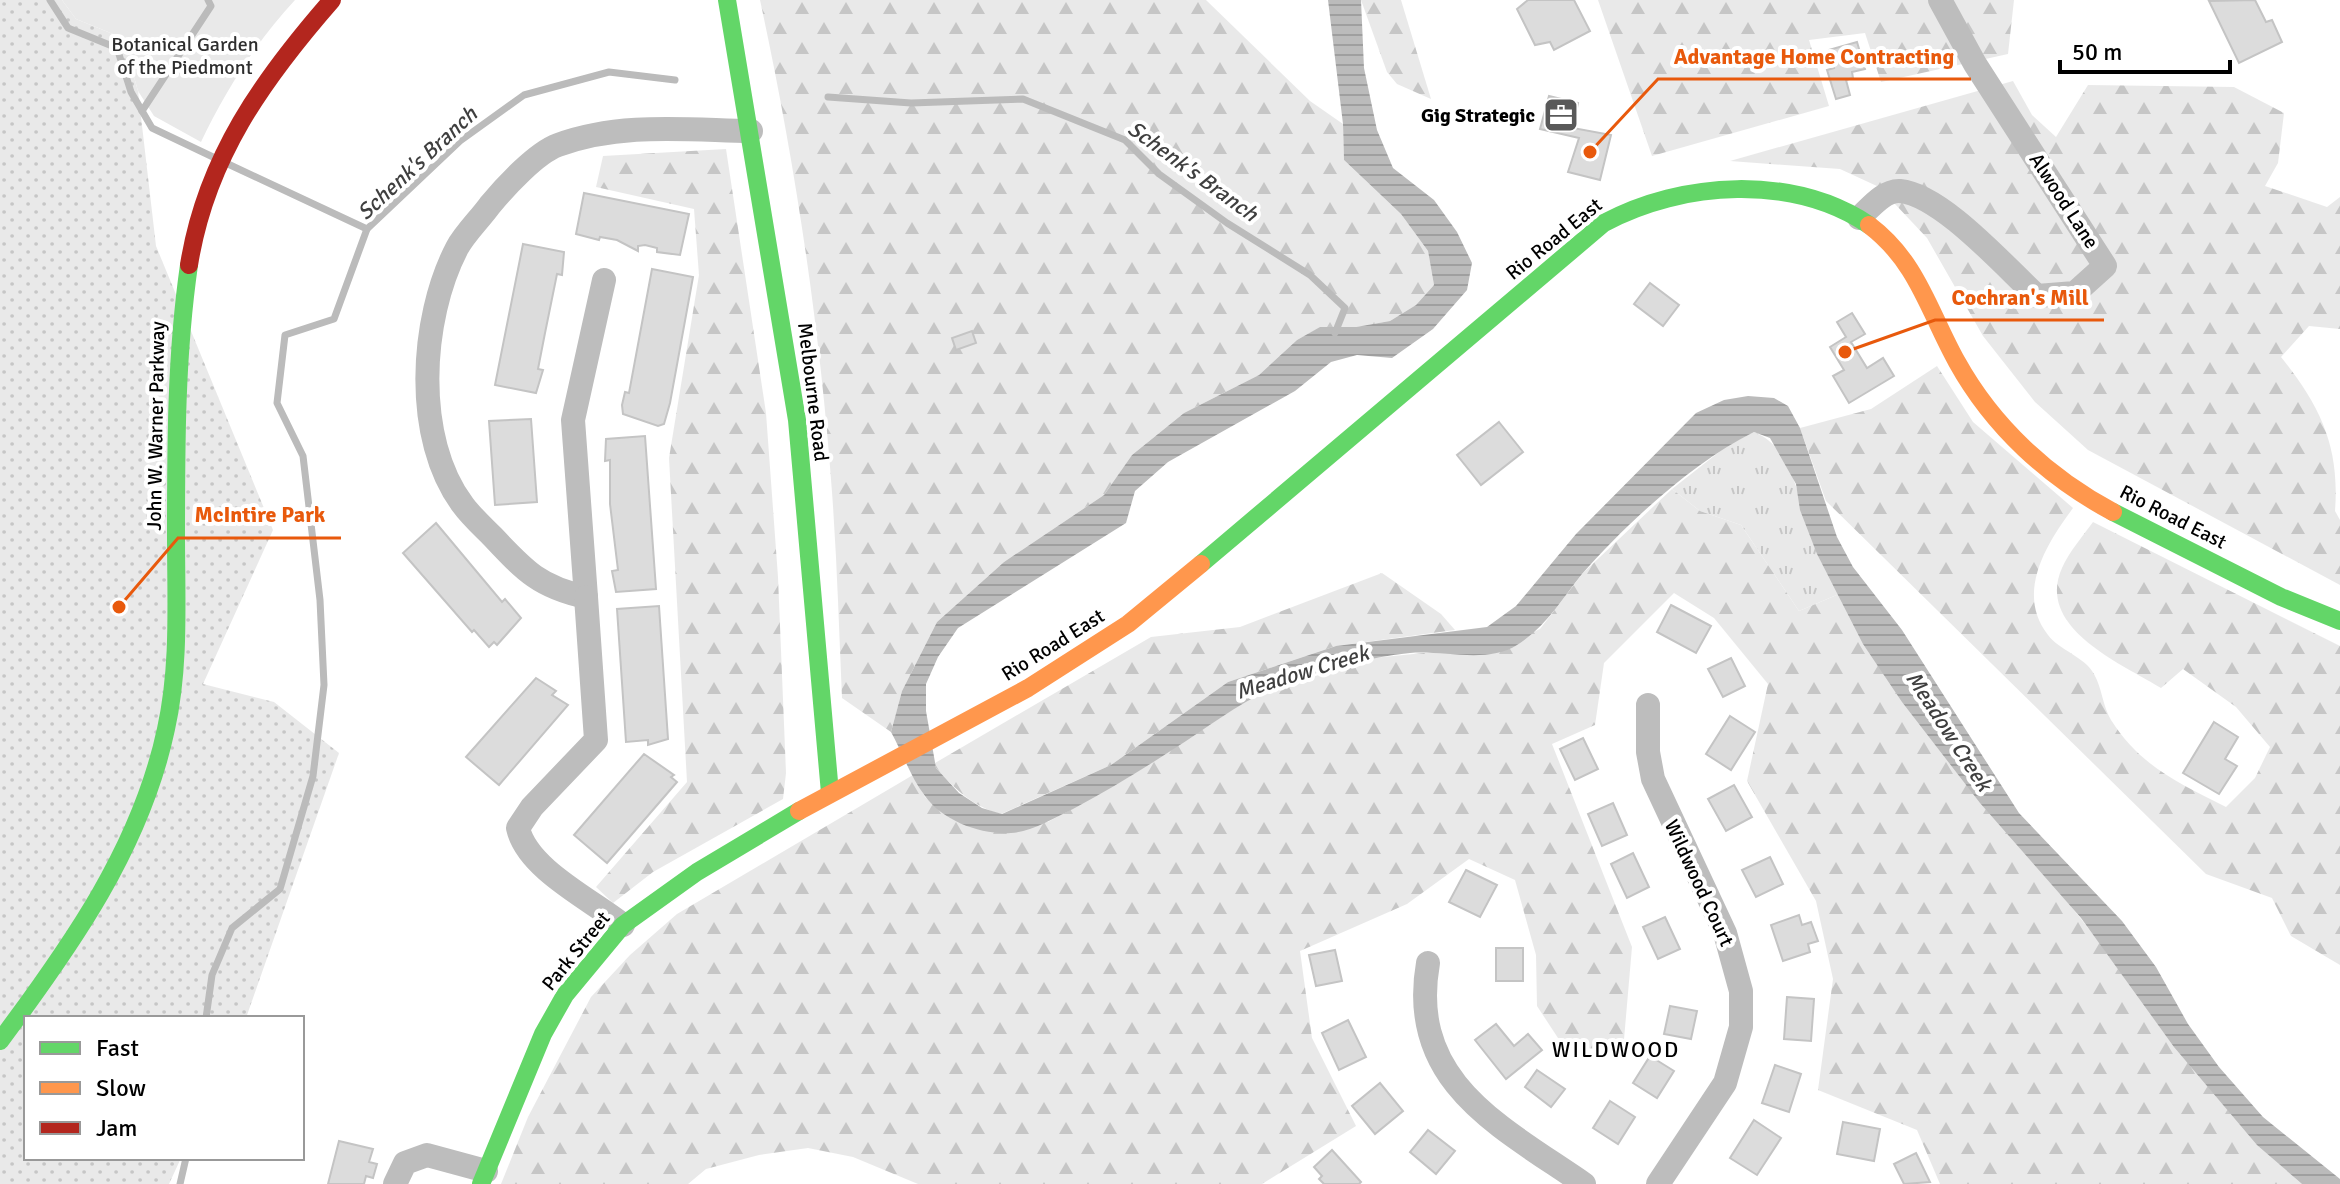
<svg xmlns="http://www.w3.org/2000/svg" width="2340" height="1184" font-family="Signika,sans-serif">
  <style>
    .grass { fill: url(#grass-tufts) }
    .forest { fill: url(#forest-firs) }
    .park { fill: url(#park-dots) }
    .garden { fill: #e9e9e9 }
    .water { fill: url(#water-rules) }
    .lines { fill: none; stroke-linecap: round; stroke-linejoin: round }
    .stream { stroke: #bbb; stroke-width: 7 }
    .building { fill: #dcdcdc; stroke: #c4c4c4; stroke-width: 2 }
    .street { stroke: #bdbdbd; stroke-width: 24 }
    .fast { stroke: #63d668; stroke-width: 18 }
    .slow { stroke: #ff974d; stroke-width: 18 }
    .jam { stroke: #b3261e; stroke-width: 18 }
    .labels { text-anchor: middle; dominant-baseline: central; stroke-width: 8; stroke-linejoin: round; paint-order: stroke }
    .park-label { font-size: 20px; fill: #2e2e2e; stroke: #fff }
    .poi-label { font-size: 20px; font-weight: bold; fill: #000; stroke: #fff; text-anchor: end }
    .street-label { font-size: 20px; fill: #000; stroke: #fff }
    .water-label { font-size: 22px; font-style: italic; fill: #3f3f3f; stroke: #fff }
    .neighbourhood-label { font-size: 22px; letter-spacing: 2px; fill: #000; stroke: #fff }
    .leader { fill: none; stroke: #e8590c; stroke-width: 3 }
    .callout-dot { fill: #e8590c; stroke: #fff; stroke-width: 3 }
    .callout-label { font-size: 22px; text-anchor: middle; font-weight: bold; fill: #e8590c; stroke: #fff; stroke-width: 8; stroke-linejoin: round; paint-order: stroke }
  </style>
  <defs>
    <pattern id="grass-tufts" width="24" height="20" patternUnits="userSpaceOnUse" patternTransform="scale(2)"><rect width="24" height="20" fill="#e9e9e9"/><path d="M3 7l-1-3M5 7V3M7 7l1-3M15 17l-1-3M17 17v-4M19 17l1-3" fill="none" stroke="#c6c6c6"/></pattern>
    <pattern id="forest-firs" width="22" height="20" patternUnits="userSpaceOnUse" patternTransform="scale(2)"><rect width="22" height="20" fill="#e9e9e9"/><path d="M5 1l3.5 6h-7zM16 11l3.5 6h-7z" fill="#c6c6c6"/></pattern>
    <pattern id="park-dots" width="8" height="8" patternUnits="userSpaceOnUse" patternTransform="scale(2)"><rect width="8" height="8" fill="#e9e9e9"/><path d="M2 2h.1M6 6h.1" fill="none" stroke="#c6c6c6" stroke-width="1.8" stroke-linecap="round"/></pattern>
    <pattern id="water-rules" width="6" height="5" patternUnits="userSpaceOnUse" patternTransform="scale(2)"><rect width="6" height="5" fill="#bbb"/><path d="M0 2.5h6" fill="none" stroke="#9f9f9f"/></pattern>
  </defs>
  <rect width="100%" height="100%" fill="#fff"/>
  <!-- grass -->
  <path class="grass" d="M1754,432C1796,448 1800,512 1816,550C1822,565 1831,580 1839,594L1799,611L1741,525L1700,511L1672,489L1728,445Z"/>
  <!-- forest -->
  <g class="forest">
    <path d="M760,0H1206L1310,101L1343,124L1344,160L1401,214L1428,251L1434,285L1416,305L1390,321L1356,327H1321L1297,340L1259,375L1184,413L1132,455L1104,495L1004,562L937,622L902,691L891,732L842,698C839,629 837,560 832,492C820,327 795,162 760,0Z"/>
    <path d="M1361,0H1401L1431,99L1397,84L1387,72Z"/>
    <path d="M1598,0H2014L2008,54L1881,82L1865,33L1809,40L1829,106L1652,156Z"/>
    <path d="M2013,81L2032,115L2056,137L2088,85L2234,87L2284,113L2278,163L2265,186L2327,207L2340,197V329L2309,326L2281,357C2320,406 2340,446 2335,511L2340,520V585L2088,450L2035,402L1983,336L1927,238L1879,187L1840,169L1730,161Z"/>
    <path d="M726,149L766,413L778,577L786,773L783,799L653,872L613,903L596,887L687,782L669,458L699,275L694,209L596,187L603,156Z"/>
    <path d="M1937,366L1973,422L2073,508C2047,543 2015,593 2048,635C2059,650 2085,657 2094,674C2102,688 2103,707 2111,720C2141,767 2179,783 2226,807L2255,778L2270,747L2236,707L2183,669L2161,688C2122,664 2035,628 2062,568C2069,552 2083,536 2093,522L2340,646V965L2291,936L2272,898L2206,874L1826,501L1800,428L1871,409Z"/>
    <path d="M1672,489L1700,511L1741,525L1799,611L1839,594C1900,720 1996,811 2081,919C2153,1010 2213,1108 2302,1184H1940L1917,1130L1818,1090L1833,979L1816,901L1747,781L1768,684L1714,618L1674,593L1604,663L1595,725L1552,744L1632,947L1623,1051L1586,1048L1558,1038L1537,1006L1536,955L1515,880L1469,859L1407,904L1300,951L1312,1038L1356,1126L1262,1184H918L853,1157L808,1148L759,1155L706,1169L688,1184H501L528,1117L591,997L630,955L677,914L913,775L925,797L952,819L1048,822L1129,777L1255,695L1373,658L1444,651L1484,654L1540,629L1583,573Z"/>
    <path d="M1382,573L1441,614L1455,630L1336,646L1228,682L1111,765L1001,814C972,806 956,790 936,768L935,763L1151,637L1240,627Z"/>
  </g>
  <!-- park -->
  <path class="park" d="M0,0H62L76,19L123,38L138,91L156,246L273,530L203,684L274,702L339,753L246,1018H26V1158H181L169,1184H0Z"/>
  <!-- garden -->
  <path class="garden" d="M62,0H295C256,42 226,90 201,142L154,116L138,91L123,38L76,19Z"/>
  <!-- water -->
  <path class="water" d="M1328,0H1361L1364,68L1377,130L1393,168L1434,200L1457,232L1472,263L1467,290L1433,329L1392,358L1357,355L1331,362L1295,391L1168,462L1135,491L1126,523L958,628L938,657L926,684V711L936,768L959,793L982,808L1002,814L1111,765L1228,682L1336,646L1487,627L1516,606L1576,534L1696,413L1724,400L1748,396L1774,398L1788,406L1800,428L1837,537L1853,567L1902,630L2019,813L2122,921L2156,967L2188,1024L2219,1067L2263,1117L2340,1179V1184H2302L2257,1145L2174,1047L2081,918L1980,803L1902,702L1863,644L1817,554L1800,510L1796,484L1770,438L1754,432C1693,462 1627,523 1582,574C1561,600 1546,627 1517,645C1488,664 1443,650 1410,653C1370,657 1330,668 1292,681C1246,696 1212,725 1172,750C1140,771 1107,791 1073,809C1054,818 1032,832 1011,833C981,835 943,821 925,796C911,778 902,752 891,732L902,691L937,622L1004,562L1104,495L1132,455L1184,413L1259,375L1297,340L1320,327H1356L1390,321L1416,305L1434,285L1428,251L1401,214L1344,160L1343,124Z"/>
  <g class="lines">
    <!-- stream -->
    <g class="stream">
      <path d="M50,0L68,28L117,48L131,92L152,128L213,157"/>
      <path d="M828,97L911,103L1023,99L1125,140L1159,174L1227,223L1310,275L1345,308L1335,333"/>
      <path d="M142,111L211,6L208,0"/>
      <path d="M228,164L367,229"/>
      <path d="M206,1018L212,975L232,928L280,889L313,776L324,685L320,600L303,456L277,403L285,335L334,319L367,229L460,141L524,95L609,72L675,80"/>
      <path d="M180,1184L186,1158"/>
    </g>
  </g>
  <!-- building -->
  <g class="building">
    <path d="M1528,0H1574L1590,31L1554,50L1550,42L1535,45L1517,9Z"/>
    <path d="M2255,0L2266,22L2272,20L2282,42L2239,63L2209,1Z"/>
    <path d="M1857,42L1865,69L1852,72L1853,78L1846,80L1850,95L1836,99L1827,70L1834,68L1829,50Z"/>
    <path d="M1549,96L1578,103L1573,128L1611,135L1600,180L1568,172L1579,138L1540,129Z"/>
    <path d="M584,193L689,214L680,255L657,252V248L645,245L638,246V251L617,240L600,237L599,240L576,234Z"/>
    <path d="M523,244L564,252L562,275L557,274L545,333L538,369L543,370L536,393L495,385Z"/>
    <path d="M652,269L693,277L670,403L664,424L658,426L623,414L622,405L625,392L629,393Z"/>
    <path d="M1650,283L1679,305L1663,326L1634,304Z"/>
    <path d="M1852,313L1865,334L1851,342L1867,368L1883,358L1894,376L1849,403L1833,376L1844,370L1830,347L1846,337L1837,322Z"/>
    <path d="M972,331L976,343L956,350L952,338Z"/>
    <path d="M531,419L537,502L495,505L489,421Z"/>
    <path d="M1499,422L1523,452L1481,485L1457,455Z"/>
    <path d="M645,436L656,589L616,592L612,571L618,570L610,504V460L605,461L606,439Z"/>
    <path d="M436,523L502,602L505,599L521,618L497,645L494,642L489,647L474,630L472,632L403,553Z"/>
    <path d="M1671,605L1711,626L1696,653L1657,632Z"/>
    <path d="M659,606L668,739L648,745V740L626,742L617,609Z"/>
    <path d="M1731,658L1745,686L1723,697L1708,669Z"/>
    <path d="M536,678L556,691L552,695L568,705L499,785L466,757Z"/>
    <path d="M1730,716L1755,732L1731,770L1706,754Z"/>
    <path d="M2214,722L2238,737L2225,759L2237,766L2219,794L2183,773Z"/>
    <path d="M1583,738L1598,769L1575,780L1560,749Z"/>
    <path d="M644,754L674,775L671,777L677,782L607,863L574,835Z"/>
    <path d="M1734,785L1752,817L1726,831L1708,799Z"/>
    <path d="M1613,803L1627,835L1602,846L1588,814Z"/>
    <path d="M1633,853L1649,887L1627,898L1611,864Z"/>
    <path d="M1770,857L1783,884L1756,897L1742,870Z"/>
    <path d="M1466,870L1497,885L1480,917L1449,902Z"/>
    <path d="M1799,915L1802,925L1811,922L1818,941L1808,944L1810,952L1783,961L1771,925Z"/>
    <path d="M1665,917L1680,949L1658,959L1643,927Z"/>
    <rect x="1496" y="948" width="27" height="33"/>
    <path d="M1335,950L1342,981L1316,986L1309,955Z"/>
    <path d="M1787,997L1814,999L1811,1041L1784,1039Z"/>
    <path d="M1670,1006L1697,1011L1691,1039L1664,1034Z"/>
    <path d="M1348,1020L1366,1057L1339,1070L1322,1033Z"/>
    <path d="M1496,1024L1514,1046L1528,1034L1542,1050L1506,1079L1475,1040Z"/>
    <path d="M1650,1056L1674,1071L1657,1098L1633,1083Z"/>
    <path d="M1775,1065L1801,1074L1789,1112L1762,1103Z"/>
    <path d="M1537,1070L1565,1089L1551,1107L1525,1087Z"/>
    <path d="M1380,1083L1403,1111L1375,1134L1352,1106Z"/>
    <path d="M1610,1101L1635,1117L1618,1144L1593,1128Z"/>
    <path d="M1754,1120L1781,1138L1757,1175L1730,1158Z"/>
    <path d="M1843,1122L1880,1129L1874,1161L1837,1154Z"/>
    <path d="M1428,1130L1455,1151L1436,1174L1410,1152Z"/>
    <path d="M339,1141L373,1149L369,1162L377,1164L373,1178L366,1176L364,1184H328Z"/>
    <path d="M1332,1150L1361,1182L1359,1184H1324L1319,1179L1322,1176L1314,1167Z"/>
    <path d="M1916,1153L1930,1182L1904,1184L1894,1164Z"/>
  </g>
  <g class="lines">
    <!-- street -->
    <g class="street">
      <path d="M1859,218C1870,208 1884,190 1900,191C1942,195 2005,267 2037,296L2075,293L2105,266L1975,64L1940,0"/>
      <path d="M604,280L573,420L586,597C539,587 524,570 492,536C482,526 471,516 463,505C413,439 420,319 457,248C465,233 480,219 490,205C505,187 536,153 558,145C620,122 687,130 751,131"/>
      <path d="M586,597L596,740L532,807L518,828C527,869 592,900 623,925"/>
      <path d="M1648,705V752L1653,779L1725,933L1741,991V1027L1725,1083L1658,1184"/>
      <path d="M1428,963C1407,1082 1500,1126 1584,1184"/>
      <path d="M395,1184L405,1163L427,1155L486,1171"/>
    </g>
    <!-- fast -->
    <g class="fast">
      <path d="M727,0L797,420L830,793"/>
      <path d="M2113,512L2281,597L2340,621"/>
      <path d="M1201,564L1604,223C1682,181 1793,174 1869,225"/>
      <path d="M0,1041C71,946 141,847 166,729C180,666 176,601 176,536C176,445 176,355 189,265"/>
      <path d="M481,1184L543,1034L565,995L623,925L697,872L799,811"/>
    </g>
    <!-- slow -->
    <g class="slow">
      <path d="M1869,225C1918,262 1929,312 1957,362C1993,427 2049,478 2113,512"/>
      <path d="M799,811L1028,688L1128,624L1201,564"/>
    </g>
    <!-- jam -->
    <path class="jam" d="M189,265C206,158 263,79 332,0"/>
  </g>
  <!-- icons -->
  <defs>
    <symbol id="office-square" viewBox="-11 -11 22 22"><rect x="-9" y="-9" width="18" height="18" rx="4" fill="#595959" stroke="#fff"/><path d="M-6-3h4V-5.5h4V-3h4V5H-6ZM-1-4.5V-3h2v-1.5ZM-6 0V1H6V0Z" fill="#fff"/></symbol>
  </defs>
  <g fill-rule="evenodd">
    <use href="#office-square" x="1541" y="95" width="40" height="40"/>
  </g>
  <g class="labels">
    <!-- park labels -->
    <g class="park-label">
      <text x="185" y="44">Botanical Garden<tspan x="185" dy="23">of the Piedmont</tspan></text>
    </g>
    <!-- poi labels -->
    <g class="poi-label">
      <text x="1535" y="115">Gig Strategic</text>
    </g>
    <!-- street labels -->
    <g class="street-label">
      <text transform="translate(2064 201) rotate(57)">Alwood Lane</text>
      <text transform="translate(1554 239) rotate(-39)">Rio Road East</text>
      <text transform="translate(813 392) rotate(83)">Melbourne Road</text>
      <text transform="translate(156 426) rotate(-89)">John W. Warner Parkway</text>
      <text transform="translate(2173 517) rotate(27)">Rio Road East</text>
      <text transform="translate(1053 645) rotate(-32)">Rio Road East</text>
      <text transform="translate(1699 883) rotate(65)">Wildwood Court</text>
      <text transform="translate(576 951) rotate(-51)">Park Street</text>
    </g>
    <!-- water labels -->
    <g class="water-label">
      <text transform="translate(417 163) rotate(-43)">Schenk's Branch</text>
      <text transform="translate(1193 171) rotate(36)">Schenk's Branch</text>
      <text transform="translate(1302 672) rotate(-17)">Meadow Creek</text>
      <text transform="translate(1949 731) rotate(57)">Meadow Creek</text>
    </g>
    <!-- neighbourhood labels -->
    <g class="neighbourhood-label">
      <text x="1616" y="1049">WILDWOOD</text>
    </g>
  </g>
  <!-- callouts -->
  <path class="leader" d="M1590 152L1658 79H1971M1845 352L1935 320H2104M119 607L178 538H341"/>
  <g class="callout-dot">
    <circle cx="1590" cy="152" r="8"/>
    <circle cx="1845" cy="352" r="8"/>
    <circle cx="119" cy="607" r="8"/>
  </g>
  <g class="callout-label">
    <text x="1814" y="64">Advantage Home Contracting</text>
    <text x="2020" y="305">Cochran's Mill</text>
    <text x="260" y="522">McIntire Park</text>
  </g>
  <!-- legend -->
  <rect x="24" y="1016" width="280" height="144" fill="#ffffff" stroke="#999999" stroke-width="2"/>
  <rect x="40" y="1042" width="40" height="12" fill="#63d668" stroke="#999999" stroke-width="2"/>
  <text x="96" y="1056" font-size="24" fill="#000000">Fast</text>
  <rect x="40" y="1082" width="40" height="12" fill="#ff974d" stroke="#999999" stroke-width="2"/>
  <text x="96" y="1096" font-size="24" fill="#000000">Slow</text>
  <rect x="40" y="1122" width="40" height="12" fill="#b3261e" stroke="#999999" stroke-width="2"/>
  <text x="96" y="1136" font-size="24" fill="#000000">Jam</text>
  <!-- scale -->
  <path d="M2060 60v12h170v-12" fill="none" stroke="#000000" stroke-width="4"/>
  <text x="2072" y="60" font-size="24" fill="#000000" stroke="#ffffff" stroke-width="6" paint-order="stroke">50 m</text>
</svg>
